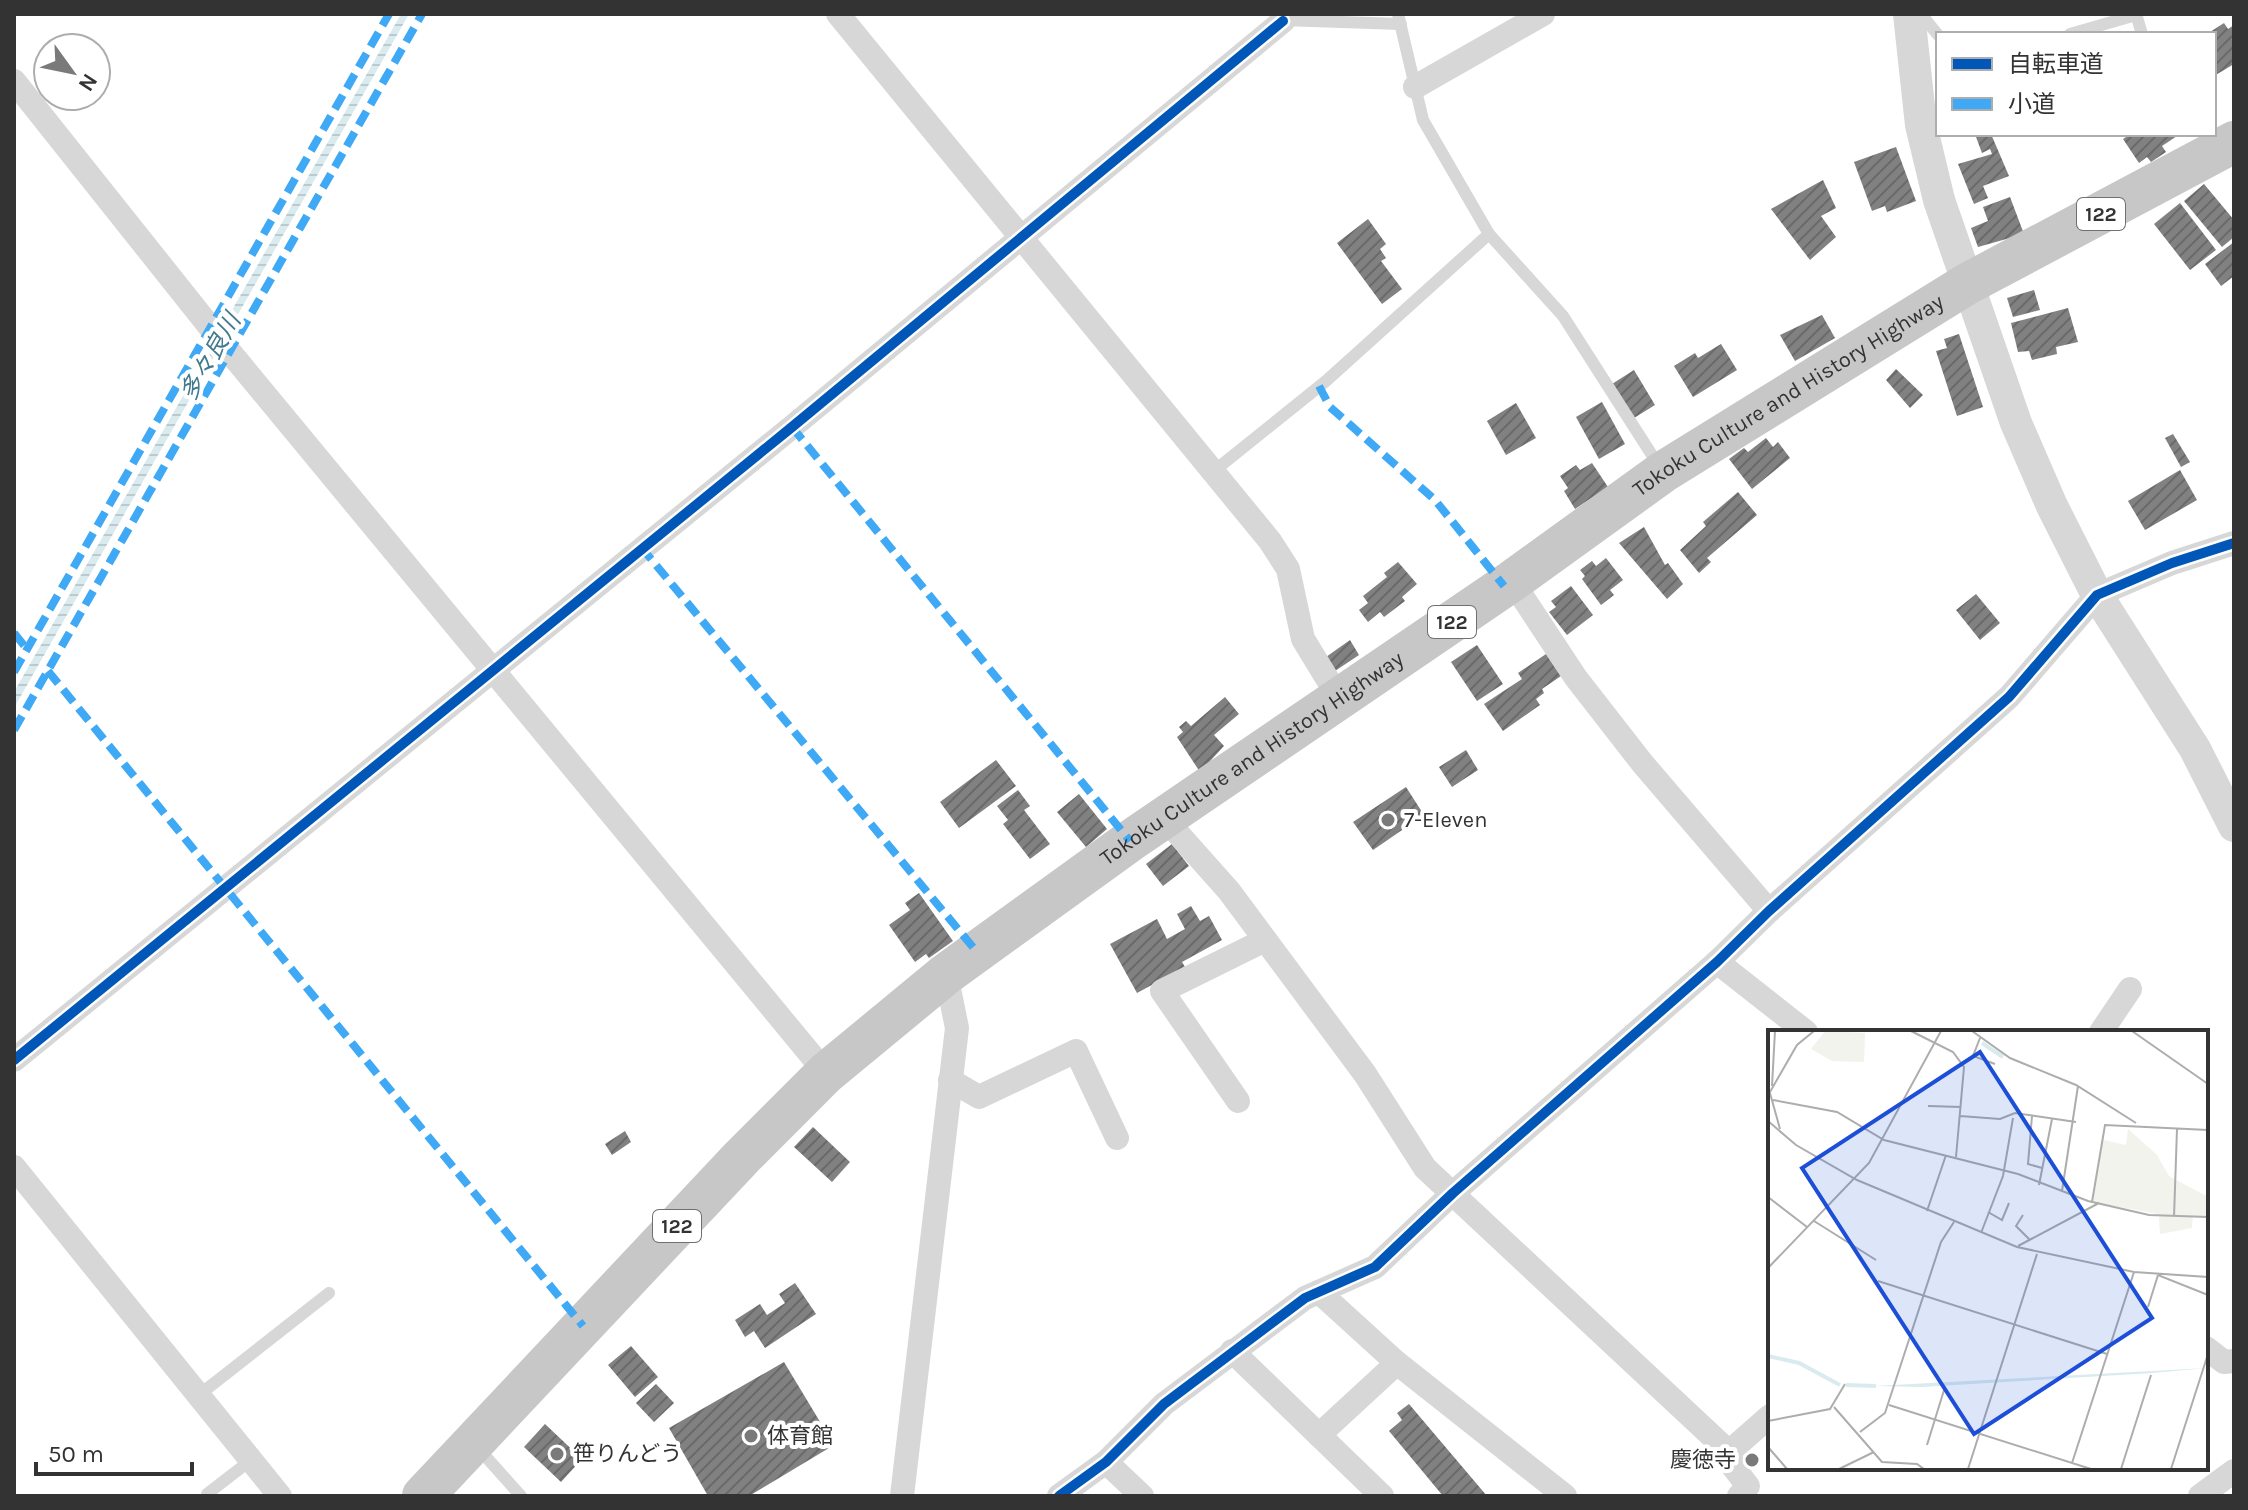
<svg xmlns="http://www.w3.org/2000/svg" width="2248" height="1510" font-family="Karla,'Noto Sans JP',sans-serif">
  <style>
    .water { fill: url(#water-rules) }
    .building { fill: url(#building-hatch) }
    .lines { fill: none; stroke-linecap: round; stroke-linejoin: round }
    .service { stroke: #d7d7d7; stroke-width: 12 }
    .minor { stroke: #d7d7d7; stroke-width: 24 }
    .tertiary { stroke: #d7d7d7; stroke-width: 32 }
    .trunk { stroke: #c7c7c7; stroke-width: 42 }
    .quiet { stroke: #3fa9f5; stroke-width: 8; stroke-dasharray: 16 8; stroke-linecap: butt }
    .cycleway-casing { stroke: #fff; stroke-width: 15 }
    .cycleway { stroke: #0057b8; stroke-width: 10 }
    .poi-dot { fill: #7a7a7a; stroke: #fff; stroke-width: 3 }
    .labels { text-anchor: middle; dominant-baseline: central; stroke-width: 8; stroke-linejoin: round; paint-order: stroke }
    .shield { fill: #fff; stroke: #707070; stroke-width: 2 }
    .shield-label { font-size: 20px; font-weight: bold; fill: #333 }
    .street-label { font-size: 22px; fill: #333; stroke: #fff }
    .poi-label { font-size: 22px; fill: #333; stroke: #fff; text-anchor: start }
    .water-label { font-size: 24px; font-style: italic; fill: #407a8c; stroke: #fff }
    .inset-river { fill: none; stroke: #daebef; stroke-width: 4 }
    .inset-road { fill: none; stroke: #adadad; stroke-width: 2 }
    .view { fill: #1d4ed8; fill-opacity: 0.15; stroke: #1d4ed8; stroke-width: 4 }
    .inset-edge { fill: none; stroke: #333; stroke-width: 4 }
  </style>
  <defs>
    <pattern id="water-rules" width="6" height="5" patternUnits="userSpaceOnUse" patternTransform="scale(2)"><rect width="6" height="5" fill="#daebef"/><path d="M0 2.5h6" fill="none" stroke="#bccacd"/></pattern>
    <pattern id="building-hatch" width="6" height="6" patternUnits="userSpaceOnUse" patternTransform="scale(2)"><rect width="6" height="6" fill="#818181"/><path d="M-1 1l2-2M0 6l6-6M5 7l2-2" fill="none" stroke="#6a6a6a"/></pattern>
  </defs>
  <rect width="100%" height="100%" fill="#fff"/>
  <!-- water -->
  <path class="water" d="M401,14H409L14,708V692Z"/>
  <!-- building -->
  <g class="building">
    <path d="M2224,23L2228,29L2234,25V64L2214,76V34H2207Z"/>
    <path d="M1983,134H1991L2009,176L1983,186L1988,198L1974,204L1958,164L1992,154L1990,149L1982,153L1976,137Z"/>
    <path d="M2131,134H2180L2162,146L2166,152L2151,162L2147,157L2139,163L2123,139Z"/>
    <path d="M1896,147L1916,201L1887,212L1885,206L1872,211L1854,162Z"/>
    <path d="M1823,180L1836,208L1821,216L1836,237L1810,260L1771,209Z"/>
    <path d="M2204,184L2234,220V237L2222,247L2184,201Z"/>
    <path d="M2010,197L2024,234L1978,247L1971,228L1988,221L1983,207Z"/>
    <path d="M2180,203L2216,250L2190,270L2154,224Z"/>
    <path d="M1368,219L1386,244L1380,249L1386,258L1381,261L1402,289L1382,304L1337,243Z"/>
    <path d="M2234,242V276L2221,286L2205,264Z"/>
    <path d="M2034,290L2040,310L2013,317L2007,298Z"/>
    <path d="M2068,308L2078,342L2056,347L2057,354L2032,360L2029,351L2018,352L2011,323Z"/>
    <path d="M1822,315L1835,338L1795,361L1780,335Z"/>
    <path d="M1959,334L1983,407L1957,416L1936,351L1947,348L1944,339Z"/>
    <path d="M1721,344L1737,370L1693,397L1674,366L1695,353L1698,358Z"/>
    <path d="M1896,369L1923,395L1910,408L1886,380Z"/>
    <path d="M1634,370L1655,405L1634,418L1612,384Z"/>
    <path d="M1602,402L1625,444L1599,459L1576,417Z"/>
    <path d="M1516,403L1536,438L1506,455L1487,421Z"/>
    <path d="M2173,434L2190,462L2181,467L2165,438Z"/>
    <path d="M1766,438L1773,447L1778,442L1790,458L1752,489L1729,459L1744,448L1748,452Z"/>
    <path d="M1592,463L1608,487L1575,509L1564,491L1568,488L1560,476L1576,465L1580,470Z"/>
    <path d="M2180,470L2197,500L2145,530L2128,501Z"/>
    <path d="M1738,492L1757,515L1707,558L1711,562L1699,573L1680,550L1706,526L1703,522Z"/>
    <path d="M1644,527L1665,565L1668,563L1683,584L1667,599L1619,543Z"/>
    <path d="M1606,558L1623,580L1610,590L1614,595L1601,605L1582,579L1585,576L1580,570L1592,561L1596,566Z"/>
    <path d="M1398,562L1417,584L1402,597L1405,601L1384,617L1380,612L1368,622L1359,610L1368,603L1363,596L1387,577L1384,573Z"/>
    <path d="M1571,586L1593,615L1567,635L1549,612L1556,607L1551,601Z"/>
    <path d="M1976,594L2000,623L1980,640L1956,610Z"/>
    <path d="M1350,640L1359,655L1335,671L1326,657Z"/>
    <path d="M1477,645L1503,684L1477,701L1451,662Z"/>
    <path d="M1546,654L1561,676L1542,689L1544,693L1536,699L1540,705L1503,731L1484,704L1522,679L1518,673Z"/>
    <path d="M1225,697L1239,714L1214,735L1224,746L1200,772L1177,737L1183,732L1179,727L1186,721L1191,726Z"/>
    <path d="M1466,750L1478,770L1452,787L1439,767Z"/>
    <path d="M996,760L1016,786L959,828L940,802Z"/>
    <path d="M1406,787L1424,815L1373,850L1353,822Z"/>
    <path d="M1018,790L1030,806L1024,810L1050,844L1030,859L1003,824L1008,820L997,806Z"/>
    <path d="M1079,794L1107,829L1086,847L1057,812Z"/>
    <path d="M1172,844L1189,866L1163,886L1146,864Z"/>
    <path d="M919,893L953,941L929,958L926,954L915,962L889,925L910,910L905,903Z"/>
    <path d="M1191,906L1200,921L1209,916L1222,940L1182,962L1185,967L1137,993L1110,944L1157,919L1167,939L1185,929L1177,914Z"/>
    <path d="M813,1127L850,1162L832,1182L794,1147Z"/>
    <path d="M625,1131L631,1142L612,1155L605,1144Z"/>
    <path d="M795,1283L816,1314L765,1348L754,1331L745,1337L735,1320L760,1304L767,1315L785,1303L779,1294Z"/>
    <path d="M631,1346L658,1377L635,1397L608,1365Z"/>
    <path d="M784,1362L834,1445L749,1496H708L669,1428Z"/>
    <path d="M656,1384L674,1403L654,1422L636,1403Z"/>
    <path d="M1409,1404L1487,1496H1443L1389,1431L1402,1420L1397,1413Z"/>
    <path d="M545,1424L582,1459L561,1482L524,1447Z"/>
  </g>
  <g class="lines">
    <!-- service -->
    <g class="service">
      <path d="M1398,14L1423,120L1489,234L1563,316L1659,466"/>
      <path d="M1921,14L1938,35"/>
      <path d="M2136,14L2142,34"/>
      <path d="M1282,20L1401,24"/>
      <path d="M2070,34L2136,15"/>
      <path d="M1214,471L1326,381L1489,234"/>
      <path d="M199,1395L329,1293"/>
      <path d="M478,1448L521,1496"/>
      <path d="M207,1494L251,1460"/>
    </g>
    <!-- minor -->
    <g class="minor">
      <path d="M838,14L1270,541L1288,569L1303,639L1339,698"/>
      <path d="M14,81L229,351L826,1073"/>
      <path d="M1415,87L1543,14"/>
      <path d="M1512,581L1576,678L1643,764L1769,911"/>
      <path d="M1165,819L1229,891L1365,1074L1425,1168L1729,1452L1734,1468L1748,1486L1739,1496"/>
      <path d="M1717,962L1806,1032"/>
      <path d="M2101,1032L2130,989"/>
      <path d="M14,1060L792,427L1283,21"/>
      <path d="M950,1080L979,1097L1076,1051L1117,1138"/>
      <path d="M1238,1101L1162,991L1265,940"/>
      <path d="M14,1167L280,1496"/>
      <path d="M1319,1292L1397,1363"/>
      <path d="M2206,1348L2224,1362L2234,1361"/>
      <path d="M1232,1351L1382,1496"/>
      <path d="M1319,1435L1397,1363L1565,1496"/>
      <path d="M1729,1452L1770,1416"/>
      <path d="M1106,1462L1142,1496"/>
      <path d="M902,1496L957,1028L946,974"/>
      <path d="M1059,1496L1106,1462L1164,1404L1305,1298L1375,1267L1453,1193L1717,962L1769,911L2009,697L2097,595L2172,563L2234,543"/>
      <path d="M2200,1496L2234,1471"/>
    </g>
    <!-- tertiary -->
    <path class="tertiary" d="M1909,14L1921,125L1939,200L2016,423L2052,506L2097,595L2195,749L2234,826"/>
    <!-- trunk -->
    <path class="trunk" id="s1" d="M423,1496L742,1157L826,1073L946,974L1130,841L1512,581L1663,472L1967,284L2234,142"/>
    <!-- quiet -->
    <g class="quiet">
      <path d="M1319,386L1330,407L1435,500L1504,586"/>
      <path d="M792,427L1130,841"/>
      <path d="M641,547L977,952"/>
      <path d="M14,633L27,649"/>
      <path d="M48,671L583,1326"/>
      <path d="M14,672L389,14"/>
      <path d="M14,730L422,14"/>
    </g>
    <defs>
      <g id="cycleway">
        <path d="M14,1060L792,427L1283,21"/>
        <path d="M1059,1496L1106,1462L1164,1404L1305,1298L1375,1267L1453,1193L1717,962L1769,911L2009,697L2097,595L2172,563L2234,543"/>
      </g>
    </defs>
    <!-- cycleway casing -->
    <use href="#cycleway" class="cycleway-casing"/>
    <!-- cycleway -->
    <use href="#cycleway" class="cycleway"/>
  </g>
  <!-- markers -->
  <g class="poi-dot">
    <circle cx="1388" cy="820" r="8"/>
    <circle cx="751" cy="1436" r="8"/>
    <circle cx="557" cy="1454" r="8"/>
    <circle cx="1752" cy="1460" r="8"/>
  </g>
  <g class="labels">
    <!-- shield labels -->
    <g class="shield">
      <rect x="2077" y="198" width="48" height="32" rx="6"/>
      <rect x="1428" y="606" width="48" height="32" rx="6"/>
      <rect x="653" y="1210" width="48" height="32" rx="6"/>
    </g>
    <g class="shield-label">
      <text x="2101" y="214">122</text>
      <text x="1452" y="622">122</text>
      <text x="677" y="1226">122</text>
    </g>
    <!-- street labels -->
    <g class="street-label">
      <text stroke="none"><textPath href="#s1" startOffset="1762">Tokoku Culture and History Highway</textPath></text>
      <text stroke="none"><textPath href="#s1" startOffset="1114">Tokoku Culture and History Highway</textPath></text>
    </g>
    <!-- poi labels -->
    <g class="poi-label">
      <text x="1404" y="820">7-Eleven</text>
      <text x="767" y="1436">体育館</text>
      <text x="573" y="1454">笹りんどう</text>
      <text x="1736" y="1460" text-anchor="end">慶徳寺</text>
    </g>
    <!-- water labels -->
    <g class="water-label">
      <text transform="translate(210 357) rotate(-60)">多々良川</text>
    </g>
  </g>
  <!-- overview -->
  <g transform="translate(1768 1030)">
    <rect width="440" height="440" fill="#fff"/>
    <path d="M57,1L97,3L96,32L64,31L43,19ZM425,180L424,198L392,204L391,187Z" fill="#f1f3ec"/>
    <path d="M360,99L389,125L401,146L440,167V187H406L325,172L335,110L358,115Z" fill="#f1f3ec"/>
    <path d="M339,121L380,130L382,146L374,169L356,175L331,168Z" fill="#f1f3ec"/>
    <path d="M440,338L384,343L154,357L106,356Z" fill="#daebef"/>
    <path class="inset-river" d="M214,13L235,27M0,326L31,333L72,355M78,355L108,356"/>
    <path class="inset-road" d="M143,1L185,22L196,37L188,127M204,1L242,28L308,55L368,93M364,1L440,54M212,8L205,26L227,34M0,56L12,99M4,56L7,1M2,62L29,15L46,1M5,70L69,82L116,110L250,144L320,171L381,185L440,187M160,76L193,77M192,86L232,89L247,83L308,92M264,86L260,134L274,138M0,91L28,115L89,150L249,217L366,242L440,247M271,155L284,89M294,161L310,56M0,167L39,197M324,172L337,95L440,100M159,181L178,125M220,182L234,190L241,173M255,185L248,196L261,209M406,187L409,99M46,191L108,230M213,203L235,146L245,88M250,216L331,173M0,238L101,133L173,1M110,251L339,324M380,277L390,245L440,265M121,375L323,439M66,377L114,432L149,434L156,439M0,391L62,379L77,354M92,402L117,383L173,212L186,192M159,415L177,357M0,417L19,439M304,433L366,242M71,439L106,422M200,439L269,224M353,439L383,345M403,439L440,324"/>
    <path class="view" d="M212,22L384,288L206,404L34,138Z"/>
    <rect width="440" height="440" class="inset-edge"/>
  </g>
  <!-- border -->
  <rect width="2248" height="1510" fill="none" stroke="#333333" stroke-width="32"/>
  <!-- legend -->
  <rect x="1936" y="32" width="280" height="104" fill="#ffffff" stroke="#adadad" stroke-width="2"/>
  <rect x="1952" y="58" width="40" height="12" fill="#0057b8" stroke="#adadad" stroke-width="2"/>
  <text x="2008" y="72" font-size="24" fill="#333333">自転車道</text>
  <rect x="1952" y="98" width="40" height="12" fill="#3fa9f5" stroke="#adadad" stroke-width="2"/>
  <text x="2008" y="112" font-size="24" fill="#333333">小道</text>
  <!-- north arrow -->
  <g transform="translate(72 72) rotate(123)"><circle r="38" fill="#ffffff" stroke="#adadad" stroke-width="2"/>
  <path d="M0-6L14 30L0 20L-14 30Z" fill="#7a7a7a"/>
  <text y="-12" font-size="22" font-weight="bold" text-anchor="middle" fill="#333333">N</text>
  </g>
  <!-- scale -->
  <path d="M36 1462v12h156v-12" fill="none" stroke="#333333" stroke-width="4"/>
  <text x="48" y="1462" font-size="24" fill="#333333" stroke="#ffffff" stroke-width="6" paint-order="stroke">50 m</text>
</svg>
